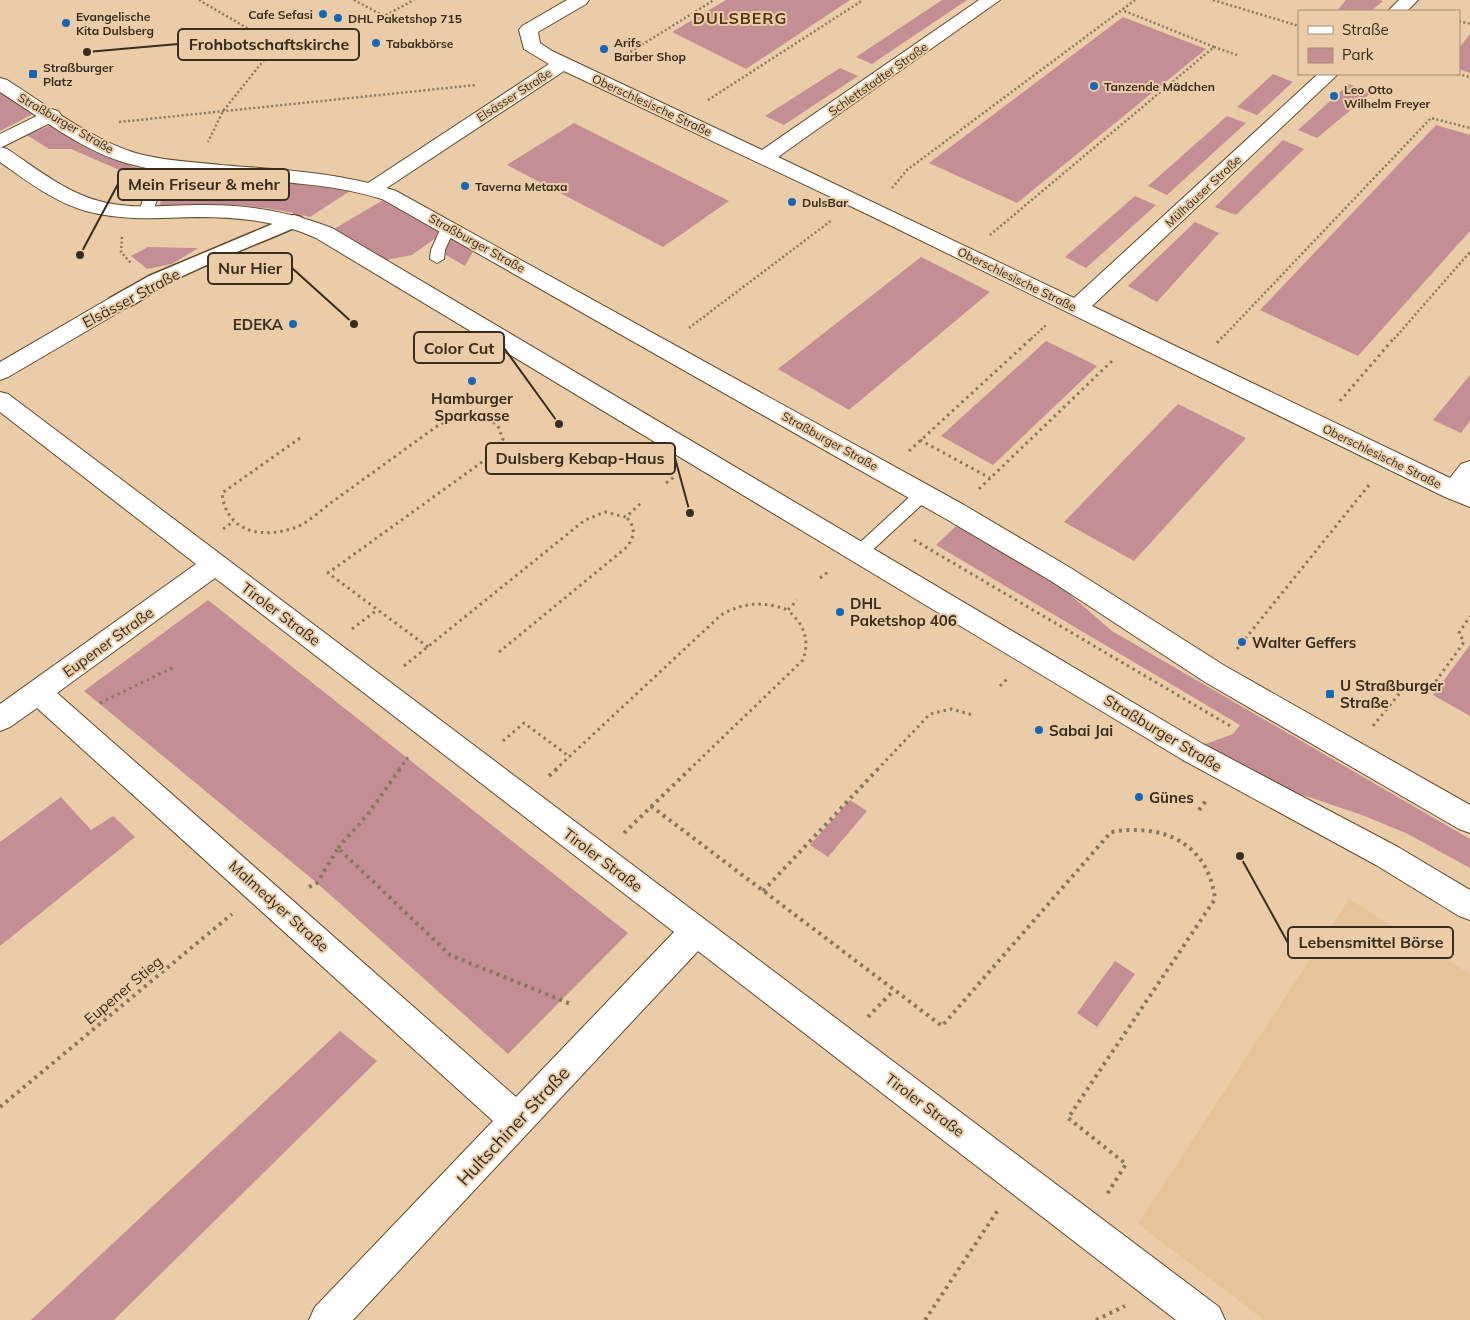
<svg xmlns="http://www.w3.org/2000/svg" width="1470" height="1320" font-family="Mulish,sans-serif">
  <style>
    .built { fill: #e6c499 }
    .green { fill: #c48f94 }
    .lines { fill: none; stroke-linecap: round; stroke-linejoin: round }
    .service-casing { stroke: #624a29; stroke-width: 2 }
    .pedestrian-casing { stroke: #624a29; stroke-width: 3 }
    .minor-casing { stroke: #624a29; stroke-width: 2 }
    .secondary-casing { stroke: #624a29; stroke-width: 2 }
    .path-far2 { stroke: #8a775e; stroke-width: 2.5; stroke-dasharray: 2 2.5; stroke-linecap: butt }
    .path-far1 { stroke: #8a775e; stroke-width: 3; stroke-dasharray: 2.5 4; stroke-linecap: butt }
    .path { stroke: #8a775e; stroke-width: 4; stroke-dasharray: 3 4.5; stroke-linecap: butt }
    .service { fill: #fff; fill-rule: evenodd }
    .pedestrian { fill: #fff; fill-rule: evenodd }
    .minor { fill: #fff; fill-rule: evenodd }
    .secondary { fill: #fff; fill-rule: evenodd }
    .poi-dot { fill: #1566b4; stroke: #eacda8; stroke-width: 2 }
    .labels { text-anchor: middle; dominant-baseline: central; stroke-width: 4; stroke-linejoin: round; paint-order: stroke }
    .far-poi-label { font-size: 12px; font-weight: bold; fill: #372c1d; stroke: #eacda8; text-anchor: start }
    .far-street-label { font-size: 12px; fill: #372c1d; stroke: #eacda8 }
    .street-label { font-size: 15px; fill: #372c1d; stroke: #eacda8 }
    .poi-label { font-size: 15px; font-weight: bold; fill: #372c1d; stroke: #eacda8; text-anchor: start }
    .far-district-label { font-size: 16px; font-weight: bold; letter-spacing: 1px; fill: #503817; stroke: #eacda8 }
    .near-street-label { font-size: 18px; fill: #372c1d; stroke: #eacda8 }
    .leader { fill: none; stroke: #372c1d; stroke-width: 2 }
    .callout-dot { fill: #372c1d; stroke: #eacda8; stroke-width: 2 }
    .callout { fill: #eacda8; stroke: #372c1d; stroke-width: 2 }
    .callout-label { font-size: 16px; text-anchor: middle; font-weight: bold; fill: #372c1d }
  </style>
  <rect width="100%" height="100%" fill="#eacda8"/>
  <!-- built -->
  <path class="built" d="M1349,899L1470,974V1320H1264L1138,1224Z"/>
  <!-- green -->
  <g class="green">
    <path d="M726,0H850L746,69L672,32Z"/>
    <path d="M942,0H967L872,64L856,57Z"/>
    <path d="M1346,0H1380L1383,1L1371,11H1337Z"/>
    <path d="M1123,17L1206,49L1017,203L929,163Z"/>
    <path d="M1470,34V73L1459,69V48Z"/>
    <path d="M840,68L858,76L784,125L765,116Z"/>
    <path d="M1273,74L1293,82L1257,115L1237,107Z"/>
    <path d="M1349,84L1371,93L1317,138L1298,130Z"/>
    <path d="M0,92L35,113L0,131Z"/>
    <path d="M1227,116L1246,123L1167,195L1148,186Z"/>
    <path d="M574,123L729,201L663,247L507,165Z"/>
    <path d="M54,124L110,158L146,171L143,181H130L131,175L71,149H49L27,135Z"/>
    <path d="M1436,125L1470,135V231L1358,356L1260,310Z"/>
    <path d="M1283,140L1304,149L1236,215L1215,207Z"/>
    <path d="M173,173L285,182L350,191L310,217C259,203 211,204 159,206Z"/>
    <path d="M1135,196L1156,205L1086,268L1065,257Z"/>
    <path d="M383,200L438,229L437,237L412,255L386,260L334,229Z"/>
    <path d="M1195,222L1219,233L1157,302L1128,286Z"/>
    <path d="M452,236L475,248L465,266L444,254Z"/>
    <path d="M148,247L198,248L172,264L147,269L131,256Z"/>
    <path d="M921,257L990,292L849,410L778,369Z"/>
    <path d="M1046,341L1097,366L993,465L941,436Z"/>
    <path d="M1470,375V421L1461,433L1433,420Z"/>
    <path d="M1178,404L1246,438L1134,561L1064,522Z"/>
    <path d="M957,525L1053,580L1112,631L1470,839V868L1408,834L1362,815L1285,789L1203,745L1233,734L1240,725L936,545Z"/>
    <path d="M208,600L628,933L508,1054L317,883L84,691Z"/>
    <path d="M1470,645V716L1433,695Z"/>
    <path d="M61,797L91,830L113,816L135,837L0,946V842Z"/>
    <path d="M850,800L867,811L828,857L810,845Z"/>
    <path d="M1115,961L1135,974L1097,1027L1077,1013Z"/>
    <path d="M340,1031L377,1061L114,1320H31Z"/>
  </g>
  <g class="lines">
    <defs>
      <g id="service">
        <path d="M168,162L174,166L161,190L152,213L145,217L140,216L138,213L147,190L163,163Z"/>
        <path d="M444,221L449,222L454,230L445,250L444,259L437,263L430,259L431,250L440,230L437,225Z"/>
        <path d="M923,488L929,490L931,494L929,498L866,556L860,558L854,556L852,552L854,548L917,490Z"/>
      </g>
      <path id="pedestrian" d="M294,215L301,217L304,221L301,225C255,245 207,263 162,286C147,295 129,313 110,308L107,303L110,298L149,276Z"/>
      <g id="minor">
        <path d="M567,0H589L586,4L538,32L540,43L552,51L762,150L979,0H1000L778,157L1074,298L1318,74H1338L1092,306L1450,478L1461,464L1470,461V507L1445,497L867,214L564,71L379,193L372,195L365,193L362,189L365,185L549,64L524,49L519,30L522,26Z"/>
        <path d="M1399,0H1418L1407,11H1388Z"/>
        <path d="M51,109L58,111L61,115L58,119L0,148V134Z"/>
        <path d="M118,296L126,298L129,303L126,308L8,377L0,380V362L110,298Z"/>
        <path d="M0,392L8,394L1219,1307L1225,1320H1176L698,951L353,1320H309L315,1307L493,1121L37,708L10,727L0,731V704L196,564L0,412ZM215,578L674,932L516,1097L57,693Z"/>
      </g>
      <g id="secondary">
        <path d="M0,78L7,80C45,104 95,142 139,154C166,161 193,162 221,165C281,170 339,172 396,191L964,505L1069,567L1225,666L1470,805V833L1459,829L1205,682L1051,581L946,519L382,199C299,173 209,186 126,163C81,150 40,117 0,92Z"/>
        <path d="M0,147L7,149C36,168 65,192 99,201C131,210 165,205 198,205C244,204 288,211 332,228L1203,744L1398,847L1470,890V920L1459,916L1376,865L1183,760L316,238C278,221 239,217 197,217C159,218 123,221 86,211C54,202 27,181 0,162Z"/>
      </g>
    </defs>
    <!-- service casing -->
    <use href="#service" class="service-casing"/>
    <!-- pedestrian casing -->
    <use href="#pedestrian" class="pedestrian-casing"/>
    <!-- minor casing -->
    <use href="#minor" class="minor-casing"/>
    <!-- secondary casing -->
    <use href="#secondary" class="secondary-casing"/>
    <!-- path-far2 -->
    <g class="path-far2">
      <path d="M199,0L276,45L223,111L208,142"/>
      <path d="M354,0L384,16L414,0"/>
      <path d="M1213,0L1299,26"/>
      <path d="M1459,21L1470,24"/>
      <path d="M1214,47L1237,55"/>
      <path d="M619,59L714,0"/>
      <path d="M1458,74L1470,77"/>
      <path d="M708,100L863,0"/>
      <path d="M119,122L476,85"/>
      <path d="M892,188L907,170L1135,0"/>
      <path d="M990,235L1214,47L1122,10"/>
      <path d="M122,237L121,252L131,263"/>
      <path d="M689,328L832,220"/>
      <path d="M1031,339L1046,325"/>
      <path d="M1221,339L1431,118L1470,128"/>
      <path d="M1394,339L1470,252"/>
    </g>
    <!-- path-far1 -->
    <g class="path-far1">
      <path d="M1217,343L1222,337"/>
      <path d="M1340,401L1395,337"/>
      <path d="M300,438L222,493C226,532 261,539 294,528C307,524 321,510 332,502C368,476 404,450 440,424L466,417L492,421"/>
      <path d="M920,440L990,478"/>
      <path d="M909,451L1033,337"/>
      <path d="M666,483L674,477"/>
      <path d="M979,489L1114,359"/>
      <path d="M223,529L233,522"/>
      <path d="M914,540L1232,727"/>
      <path d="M820,578L828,572"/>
      <path d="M352,629L377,610"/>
      <path d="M428,647L328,573L496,452L503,439L498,426L492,421L502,414"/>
      <path d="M1237,649L1369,485"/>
      <path d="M499,652L627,547C635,536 636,527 626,517"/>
      <path d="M404,666L585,520L605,512L626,517L641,503"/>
      <path d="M1000,686L1007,679"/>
      <path d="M100,703L176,666"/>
      <path d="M1373,726L1408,683L1434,684L1464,642L1459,633L1470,616"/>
      <path d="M503,741L524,723L570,757"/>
      <path d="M399,770L409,756"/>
      <path d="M555,770L721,615C744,602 764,601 788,610"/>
      <path d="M689,770L803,660C810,639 804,625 788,610L797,600"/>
      <path d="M877,770L930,714L951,709L973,715"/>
    </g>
    <!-- path -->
    <g class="path">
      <path d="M549,776L557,769"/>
      <path d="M651,806L942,1026L1111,832C1163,823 1208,843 1215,899L1068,1118L1126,1164L1106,1196"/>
      <path d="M1199,810L1208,798"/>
      <path d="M624,833L690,769"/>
      <path d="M338,848L368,814L400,769"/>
      <path d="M309,887L317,883L338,848L450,955L573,1005"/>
      <path d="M763,891L878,769"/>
      <path d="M868,1017L893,991"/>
      <path d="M0,1107L232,914"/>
      <path d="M925,1320L998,1210"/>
      <path d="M1096,1320L1125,1306"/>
    </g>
    <!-- service -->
    <use href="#service" class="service"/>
    <!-- pedestrian -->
    <use href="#pedestrian" class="pedestrian"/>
    <!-- minor -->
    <use href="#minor" class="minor"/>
    <!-- secondary -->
    <use href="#secondary" class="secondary"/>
  </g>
  <!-- markers -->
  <g class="poi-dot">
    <circle cx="323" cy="14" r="5"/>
    <circle cx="338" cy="18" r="5"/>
    <circle cx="66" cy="23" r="5"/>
    <circle cx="376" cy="43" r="5"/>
    <circle cx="604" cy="49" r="5"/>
    <rect x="28" y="69" width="10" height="10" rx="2.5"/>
    <circle cx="1094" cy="86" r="5"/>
    <circle cx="1334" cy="96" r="5"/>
    <circle cx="465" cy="186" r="5"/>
    <circle cx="792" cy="202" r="5"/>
    <circle cx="293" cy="324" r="5"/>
    <circle cx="472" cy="381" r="5"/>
    <circle cx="840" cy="612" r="5"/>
    <circle cx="1242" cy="642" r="5"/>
    <rect x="1325" y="689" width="10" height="10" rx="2.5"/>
    <circle cx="1039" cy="730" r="5"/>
    <circle cx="1139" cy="797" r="5"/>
  </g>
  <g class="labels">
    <!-- far-poi labels -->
    <g class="far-poi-label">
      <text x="313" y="14" text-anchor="end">Cafe Sefasi</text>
      <text x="76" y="16">Evangelische<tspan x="76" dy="14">Kita Dulsberg</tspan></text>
      <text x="348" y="18">DHL Paketshop 715</text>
      <text x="614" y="42">Arifs<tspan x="614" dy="14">Barber Shop</tspan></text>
      <text x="386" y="43">Tabakbörse</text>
      <text x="43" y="67">Straßburger<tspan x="43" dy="14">Platz</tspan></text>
      <text x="1104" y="86">Tanzende Mädchen</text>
      <text x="1344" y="89">Leo Otto<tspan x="1344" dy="14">Wilhelm Freyer</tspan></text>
      <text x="475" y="186">Taverna Metaxa</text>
      <text x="802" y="202">DulsBar</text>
    </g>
    <!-- far-street labels -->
    <g class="far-street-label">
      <text transform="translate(878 79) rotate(-35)">Schlettstadter Straße</text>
      <text transform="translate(514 95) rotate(-33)">Elsässer Straße</text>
      <text transform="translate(652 105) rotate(25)">Oberschlesische Straße</text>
      <text transform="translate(66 123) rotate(30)">Straßburger Straße</text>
      <text transform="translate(1203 191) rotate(-43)">Mülhäuser Straße</text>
      <text transform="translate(477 243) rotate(29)">Straßburger Straße</text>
      <text transform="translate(1017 279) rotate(26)">Oberschlesische Straße</text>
      <text transform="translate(830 441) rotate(29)">Straßburger Straße</text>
      <text transform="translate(1382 456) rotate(26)">Oberschlesische Straße</text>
    </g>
    <!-- street labels -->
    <g class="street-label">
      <text transform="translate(131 298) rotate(-28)">Elsässer Straße</text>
      <text transform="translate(281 614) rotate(37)">Tiroler Straße</text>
      <text transform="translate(108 642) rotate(-36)">Eupener Straße</text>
      <text transform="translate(1163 733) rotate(31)">Straßburger Straße</text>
      <text transform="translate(603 860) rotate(37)">Tiroler Straße</text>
      <text transform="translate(279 906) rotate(42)">Malmedyer Straße</text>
      <text transform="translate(123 990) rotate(-40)">Eupener Stieg</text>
      <text transform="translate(925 1105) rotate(37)">Tiroler Straße</text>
    </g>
    <!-- poi labels -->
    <g class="poi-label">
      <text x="283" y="324" text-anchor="end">EDEKA</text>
      <text x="472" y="398" text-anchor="middle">Hamburger<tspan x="472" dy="17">Sparkasse</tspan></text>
      <text x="850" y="603">DHL<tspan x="850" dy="17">Paketshop 406</tspan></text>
      <text x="1252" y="642">Walter Geffers</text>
      <text x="1340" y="685">U Straßburger<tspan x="1340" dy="17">Straße</tspan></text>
      <text x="1049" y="730">Sabai Jai</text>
      <text x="1149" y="797">Günes</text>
    </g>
    <!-- far-district labels -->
    <g class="far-district-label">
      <text x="740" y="18">DULSBERG</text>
    </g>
    <!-- near-street labels -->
    <g class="near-street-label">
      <text transform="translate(513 1126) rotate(-47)">Hultschiner Straße</text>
    </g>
  </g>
  <!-- callouts -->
  <path class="leader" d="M87 52L178 44M80 255L118 184M354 324L292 268M559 424L504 348M690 513L675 458M1240 856L1288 943"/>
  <g class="callout-dot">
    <circle cx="87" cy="52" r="5"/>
    <circle cx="80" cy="255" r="5"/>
    <circle cx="354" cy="324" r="5"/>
    <circle cx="559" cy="424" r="5"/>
    <circle cx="690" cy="513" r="5"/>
    <circle cx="1240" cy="856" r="5"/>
  </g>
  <g class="callout">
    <rect x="178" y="29" width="181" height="31" rx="5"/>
    <rect x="118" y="169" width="171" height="31" rx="5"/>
    <rect x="208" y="253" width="84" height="31" rx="5"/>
    <rect x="414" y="332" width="90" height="31" rx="5"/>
    <rect x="486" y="443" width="189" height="31" rx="5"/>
    <rect x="1288" y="927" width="165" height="31" rx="5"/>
  </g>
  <g class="callout-label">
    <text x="269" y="50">Frohbotschaftskirche</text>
    <text x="204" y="190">Mein Friseur &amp; mehr</text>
    <text x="250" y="274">Nur Hier</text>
    <text x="459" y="354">Color Cut</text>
    <text x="580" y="464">Dulsberg Kebap-Haus</text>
    <text x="1371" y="948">Lebensmittel Börse</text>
  </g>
  <!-- legend -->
  <rect x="1298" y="10" width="162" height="65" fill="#eacda8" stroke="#a28d70"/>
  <rect x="1308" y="26" width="25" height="8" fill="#ffffff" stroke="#a28d70"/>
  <text x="1342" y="35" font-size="15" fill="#372c1d">Straße</text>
  <rect x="1308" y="48" width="25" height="15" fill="#c48f94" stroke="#a28d70"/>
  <text x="1342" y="60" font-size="15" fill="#372c1d">Park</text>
</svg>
